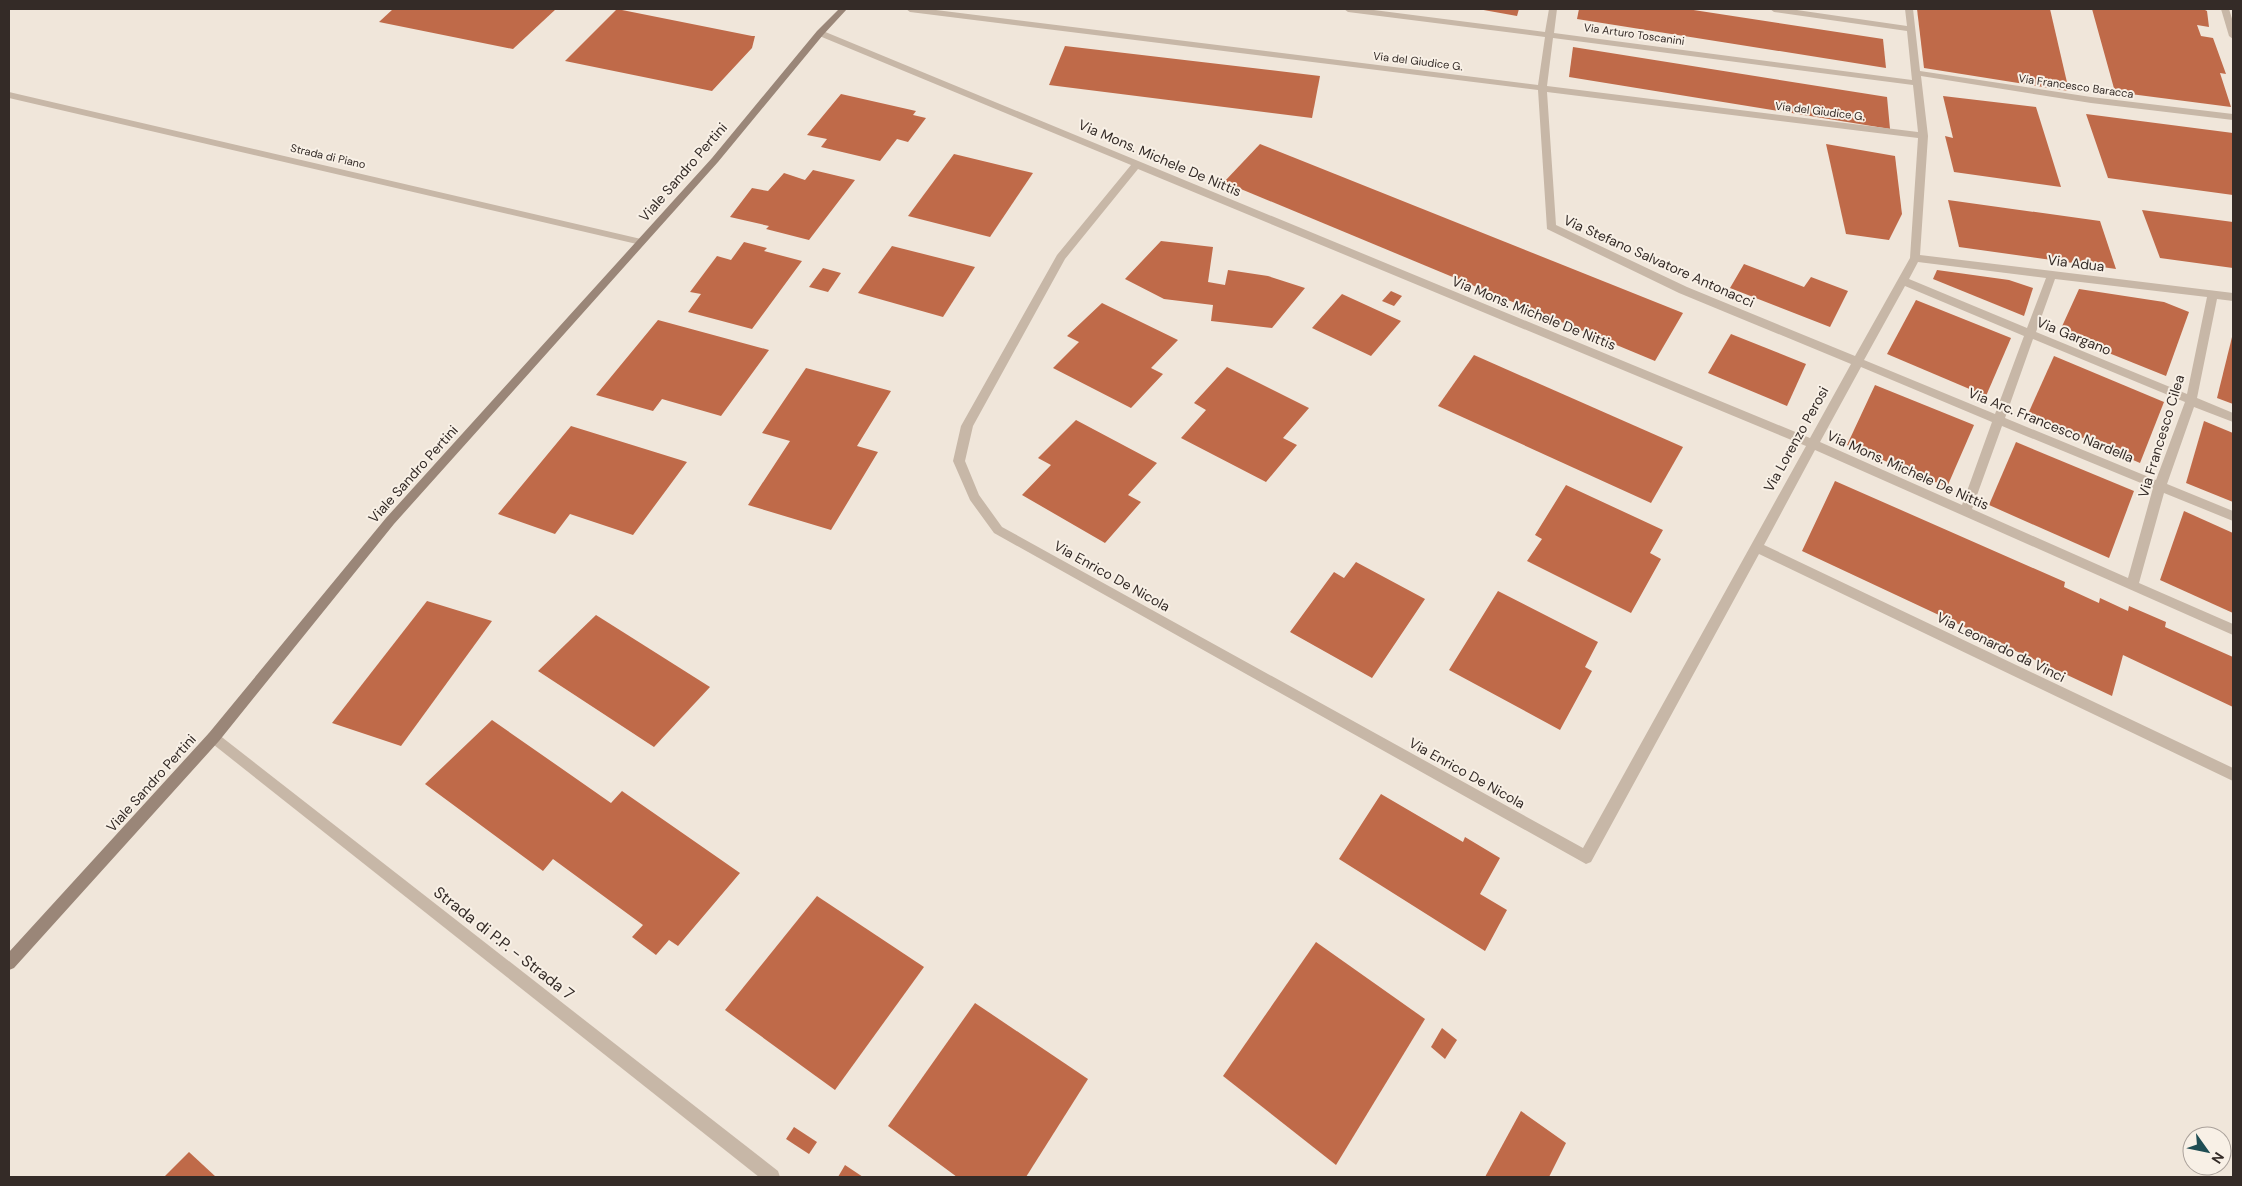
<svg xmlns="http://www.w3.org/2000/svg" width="2242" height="1186" font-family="'DM Sans',sans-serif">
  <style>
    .building { fill: #bf6a49 }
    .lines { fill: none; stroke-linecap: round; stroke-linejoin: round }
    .street { fill: #c7b7a7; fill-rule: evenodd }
    .secondary { fill: #9a8678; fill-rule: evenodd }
    .labels { text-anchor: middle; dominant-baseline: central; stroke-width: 4; stroke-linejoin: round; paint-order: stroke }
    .far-street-label { font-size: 11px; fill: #342b27; stroke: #f8f0e6 }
    .street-label { font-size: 14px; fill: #342b27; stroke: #f8f0e6 }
    .near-street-label { font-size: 16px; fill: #342b27; stroke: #f8f0e6 }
  </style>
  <rect width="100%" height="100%" fill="#f0e6da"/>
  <!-- building -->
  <g class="building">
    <path d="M393,9H556L513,49L379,22Z"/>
    <path d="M617,9L752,36H755L752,48L712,91L565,61Z"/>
    <path d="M1478,9H1519L1517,16Z"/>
    <path d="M1579,9H1687L1883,39L1886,68L1577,19Z"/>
    <path d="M1917,9H2050L2069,91L1924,68Z"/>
    <path d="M2092,9H2203L2207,11L2209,27L2197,25L2201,36L2213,38L2226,74L2220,73L2231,107L2115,92Z"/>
    <path d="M1065,46L1320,76L1312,118L1049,85Z"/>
    <path d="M1573,47L1887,97L1890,129L1569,77Z"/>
    <path d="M841,94L916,111L913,115L926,118L908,142L897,139L880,161L821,147L827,139L807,135Z"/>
    <path d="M1943,96L2036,107L2061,187L1954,172L1945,136L1953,138Z"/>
    <path d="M2086,114L2233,133V195L2108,178Z"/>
    <path d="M1260,144L1683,313L1655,361L1224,182Z"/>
    <path d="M1826,144L1895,156L1902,214L1889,240L1846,234Z"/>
    <path d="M954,154L1033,173L990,237L908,216Z"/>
    <path d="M813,170L855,180L809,240L766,229L769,226L730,217L752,188L768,191L784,173L805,180Z"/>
    <path d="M1948,200L2100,221L2116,269L1959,247Z"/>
    <path d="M2142,210L2233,222V268L2160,258Z"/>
    <path d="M1161,241L1213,247L1208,282L1225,285L1228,270L1268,276L1305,288L1272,328L1211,321L1213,305L1164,299L1125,279Z"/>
    <path d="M744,242L767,248L764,251L802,261L752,329L688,312L701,294L690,292L717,256L731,260Z"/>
    <path d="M892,246L975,267L943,317L858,293Z"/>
    <path d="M1744,264L1804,287L1811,277L1848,291L1830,327L1730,288Z"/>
    <path d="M823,268L841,273L828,292L809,287Z"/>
    <path d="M1937,270L2009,280L2033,288L2024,316L1933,279Z"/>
    <path d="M2079,289L2164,302L2189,312L2166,376L2059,333Z"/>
    <path d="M1391,291L1402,296L1394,306L1382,301Z"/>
    <path d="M1342,294L1401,321L1371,356L1312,328Z"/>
    <path d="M1916,300L2011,338L1986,396L1887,354Z"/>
    <path d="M1102,303L1178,340L1151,368L1163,374L1131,408L1053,368L1079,342L1067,336Z"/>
    <path d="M658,320L769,350L721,416L662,399L653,411L596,395Z"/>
    <path d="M2233,333V404L2217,398Z"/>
    <path d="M1731,334L1806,364L1787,406L1708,373Z"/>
    <path d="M1474,355L1683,447L1651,503L1438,406Z"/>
    <path d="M2054,356L2164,402L2140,463L2028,414Z"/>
    <path d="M1227,367L1309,408L1283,438L1297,445L1266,482L1181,438L1206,410L1194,403Z"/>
    <path d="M806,368L891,391L857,446L878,452L831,530L748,505L790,441L762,433Z"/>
    <path d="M1875,385L1974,425L1947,487L1847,445Z"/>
    <path d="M1076,420L1157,463L1128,495L1141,502L1105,543L1022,495L1051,465L1038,458Z"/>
    <path d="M2204,421L2233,433V502L2186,483Z"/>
    <path d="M571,426L687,462L633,535L570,514L555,534L498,514Z"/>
    <path d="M2016,442L2134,491L2109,558L1989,505Z"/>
    <path d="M1835,481L2065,582L2064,587L2099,603L2100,598L2128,611L2129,606L2166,622L2165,627L2233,657V707L2123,655L2112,696L1802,551Z"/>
    <path d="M1566,485L1663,530L1650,553L1661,559L1631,613L1527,561L1542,539L1535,535Z"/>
    <path d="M2184,511L2233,533V613L2160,580Z"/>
    <path d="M1356,562L1425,599L1372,678L1290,632L1334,572L1344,578Z"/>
    <path d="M1498,591L1598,642L1585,667L1592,671L1560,730L1449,670Z"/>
    <path d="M427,601L492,621L401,746L332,723Z"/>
    <path d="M596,615L710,687L654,747L538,671Z"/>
    <path d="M492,720L611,803L622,791L740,873L678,946L669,940L656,955L632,937L643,925L553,859L543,871L425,784Z"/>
    <path d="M1381,794L1463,842L1465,837L1500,858L1480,894L1507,910L1485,951L1339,859Z"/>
    <path d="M817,896L924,967L835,1090L725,1010Z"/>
    <path d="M1316,942L1425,1019L1336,1165L1223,1076Z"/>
    <path d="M975,1003L1088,1079L1026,1177H957L888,1126Z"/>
    <path d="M1442,1028L1457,1040L1445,1059L1431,1047Z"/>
    <path d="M1521,1111L1566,1143L1549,1177H1485Z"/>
    <path d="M794,1127L817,1142L809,1154L786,1139Z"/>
    <path d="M189,1152L216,1177H164Z"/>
    <path d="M845,1165L863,1177H838Z"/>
  </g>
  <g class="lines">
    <!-- street -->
    <g class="street">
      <path d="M906,9H928L1538,85L1545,37L1348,12L1344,9H1366L1545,32L1549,9H1557L1554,33L1912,80L1907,31L1774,12L1770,9H1790L1907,26L1905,9H1913L1920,71L2091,97L2233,114V120L2091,103L1921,76L1928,136L1920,255L2233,293V301L2217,299L2197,398L2233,413V422L2194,407L2167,484L2233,511V521L2164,493L2139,583L2233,624V635L1815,450L1764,545L2233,768V781L1759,554L1591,862L1586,864L994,533L970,500L953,461L961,426L1057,255L1131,165L817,35V31H823L1810,438L1851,364L1679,293L1547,229L1538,90L910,12ZM1553,38L1913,85L1918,132L1547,86ZM1547,92L1918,138L1910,258L1855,356L1687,287L1556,225ZM1138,169L1806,446L1583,848L1002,527L979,495L965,461L973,426L1065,259ZM1918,262L2046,278L2027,328L1909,279ZM2055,279L2207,297L2187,394L2036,332ZM1905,286L2024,336L1995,414L1864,360ZM2033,339L2185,402L2156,480L2005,418ZM1861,367L1992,422L1962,505L1820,442ZM2002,426L2153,488L2128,578L1972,509Z"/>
      <path d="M2221,9H2229L2233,22V39L2229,36Z"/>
      <path d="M9,92L641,239L646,242L641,245L9,98Z"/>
      <path d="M214,731L778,1171L780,1177H759L209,741L207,737L209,733Z"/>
    </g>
    <!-- secondary -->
    <path class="secondary" d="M839,9H847L823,35L718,162L394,524L219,741L14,968L9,970V952L209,733L386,518L712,158L817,31Z"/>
  </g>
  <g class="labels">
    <!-- far-street labels -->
    <g class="far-street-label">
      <text transform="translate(1634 34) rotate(8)">Via Arturo Toscanini</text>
      <text transform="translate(1418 61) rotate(7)">Via del Giudice G.</text>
      <text transform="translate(2076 86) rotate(8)">Via Francesco Baracca</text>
      <text transform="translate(1820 111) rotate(7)">Via del Giudice G.</text>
      <text transform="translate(328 156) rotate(13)">Strada di Piano</text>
    </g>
    <!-- street labels -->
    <g class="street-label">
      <text transform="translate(1160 158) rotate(23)">Via Mons. Michele De Nittis</text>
      <text transform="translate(683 172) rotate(-49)">Viale Sandro Pertini</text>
      <text transform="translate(1659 261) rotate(24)">Via Stefano Salvatore Antonacci</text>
      <text transform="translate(2076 263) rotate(7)">Via Adua</text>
      <text transform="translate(1534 313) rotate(22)">Via Mons. Michele De Nittis</text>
      <text transform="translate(2074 336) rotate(22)">Via Gargano</text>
      <text transform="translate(2051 425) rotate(22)">Via Arc. Francesco Nardella</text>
      <text transform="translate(2161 436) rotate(-73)">Via Francesco Cilea</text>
      <text transform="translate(1796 439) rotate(-61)">Via Lorenzo Perosi</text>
      <text transform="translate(1908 470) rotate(24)">Via Mons. Michele De Nittis</text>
      <text transform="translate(413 474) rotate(-48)">Viale Sandro Pertini</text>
      <text transform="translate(1112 576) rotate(29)">Via Enrico De Nicola</text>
      <text transform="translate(2001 647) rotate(26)">Via Leonardo da Vinci</text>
      <text transform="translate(1467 773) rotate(29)">Via Enrico De Nicola</text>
      <text transform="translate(151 783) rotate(-48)">Viale Sandro Pertini</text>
    </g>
    <!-- near-street labels -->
    <g class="near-street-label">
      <text transform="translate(504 943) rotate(38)">Strada di P.P. - Strada 7</text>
    </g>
  </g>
  <!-- border -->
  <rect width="2242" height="1186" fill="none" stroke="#342b27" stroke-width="20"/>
  <!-- north arrow -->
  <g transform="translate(2207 1151) rotate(123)"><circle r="24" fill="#f8f0e6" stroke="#aaa19a"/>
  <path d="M0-4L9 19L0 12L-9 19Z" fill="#1f4d53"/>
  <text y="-8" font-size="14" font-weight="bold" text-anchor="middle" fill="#342b27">N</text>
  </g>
</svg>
